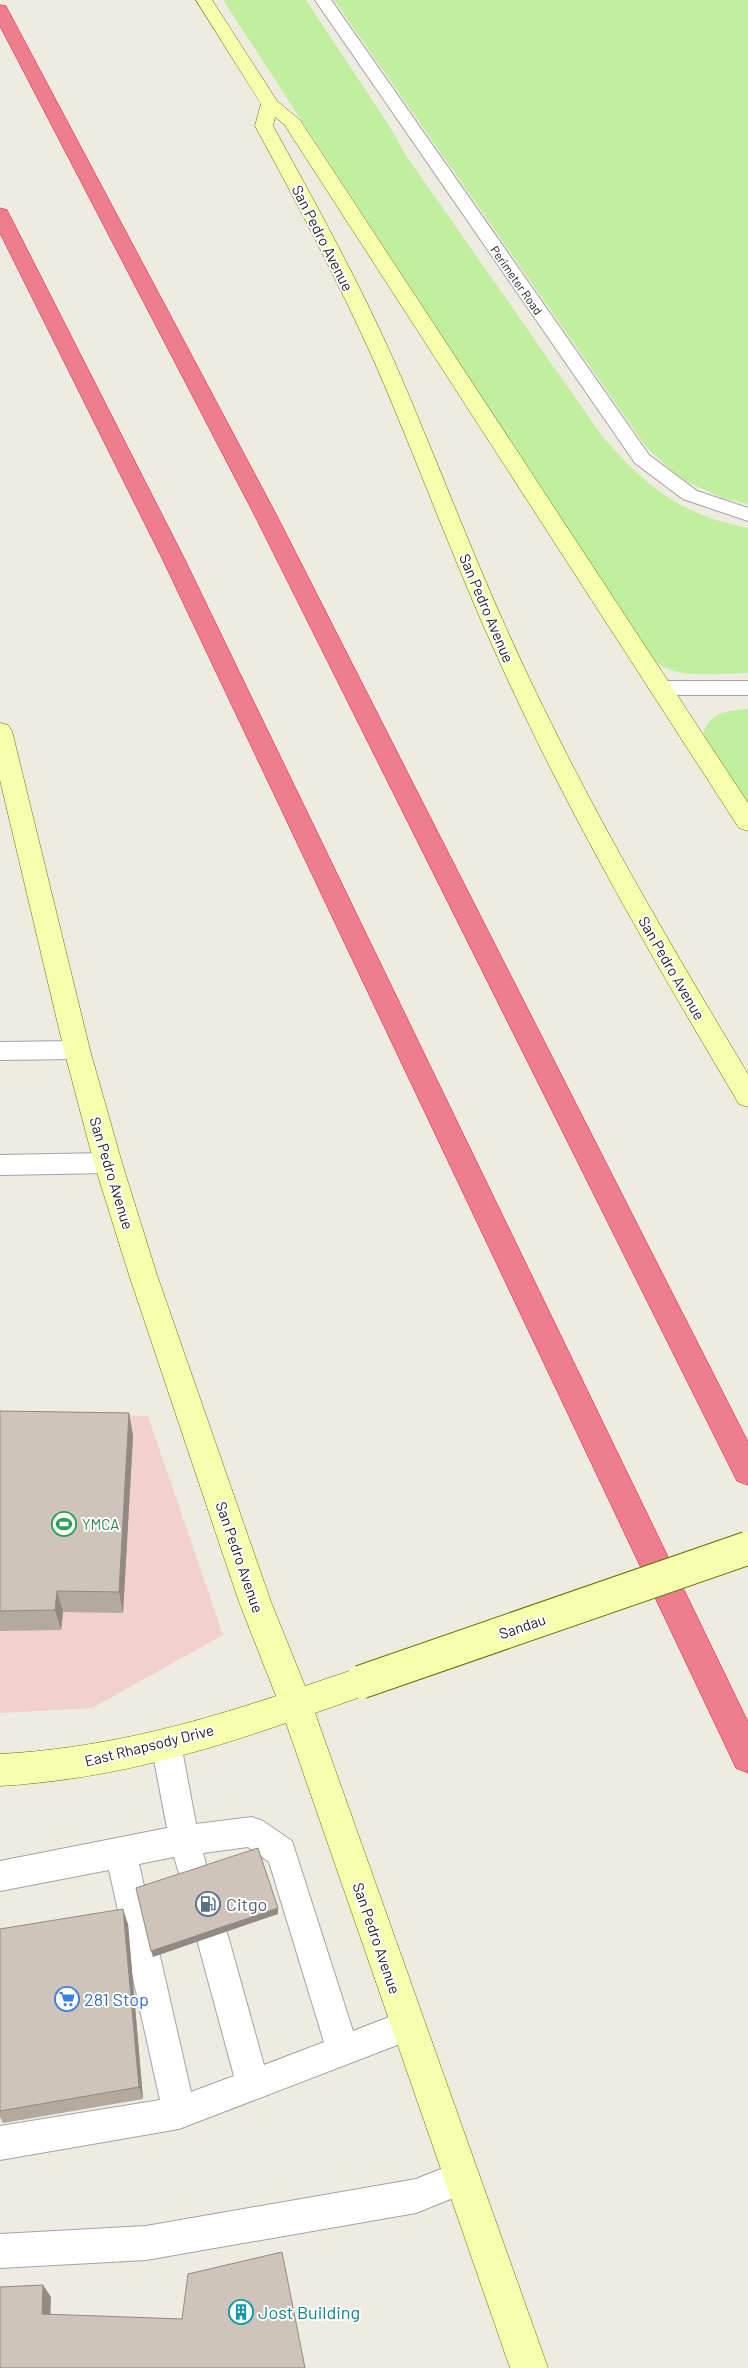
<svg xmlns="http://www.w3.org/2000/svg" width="748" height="2368" font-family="Barlow,sans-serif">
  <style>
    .commercial { fill: #f2d0cd }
    .grass { fill: #c1ef9f }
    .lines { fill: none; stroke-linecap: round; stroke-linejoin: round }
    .lane-casing { stroke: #a3a3a3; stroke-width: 2 }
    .secondary-casing { stroke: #617500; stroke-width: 1 }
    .highway-casing { stroke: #e7124d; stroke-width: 1 }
    .lane { fill: #fff; fill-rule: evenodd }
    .secondary { fill: #f6ffad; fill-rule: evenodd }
    .highway { fill: #ef7e8c; fill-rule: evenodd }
    .secondary-bridge-casing { stroke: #617500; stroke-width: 35; stroke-linecap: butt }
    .secondary-bridge { stroke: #f6ffad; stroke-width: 33 }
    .wall { fill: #b2a99f }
    .shaded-wall { fill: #918982 }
    .building { fill: #cfc4b9; stroke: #918982 }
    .labels { text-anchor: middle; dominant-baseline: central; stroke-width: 4; stroke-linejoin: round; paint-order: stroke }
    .far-street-label { font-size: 12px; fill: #1c1c1c; stroke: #fff }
    .street-label { font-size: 15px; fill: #1c1c1c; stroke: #fff }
    .leisure-label { font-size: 15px; fill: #27864d; stroke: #fff; text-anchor: start }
    .near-service-label { font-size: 18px; fill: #4e5e75; stroke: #fff; text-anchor: start }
    .near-shop-label { font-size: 18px; fill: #366cbe; stroke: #fff; text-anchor: start }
    .near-culture-label { font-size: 18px; fill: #0d838f; stroke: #fff; text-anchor: start }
  </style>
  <rect width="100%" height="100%" fill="#eeebe0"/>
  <!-- commercial -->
  <path class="commercial" d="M0,1412L148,1416L223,1635L92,1708L0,1713Z"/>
  <!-- grass -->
  <g class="grass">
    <path d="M223,0H306L388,124L405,154L602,436C647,487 679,514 748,528V673C718,673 678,680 654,661Z"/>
    <path d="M334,0H748V504L725,499L681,479L647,448Z"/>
    <path d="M748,709V805L703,737C707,712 727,711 748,709Z"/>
  </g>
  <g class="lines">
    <defs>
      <g id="lane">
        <path d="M315,0H331L649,455L697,491L748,508V521L683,499L635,463Z"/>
        <path d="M661,681H748V695H661L654,693L651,688L654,683Z"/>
        <path d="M77,1041L85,1043L89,1050L85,1057L77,1059L0,1060V1042Z"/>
        <path d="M108,1153L117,1156L120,1163L117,1170L108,1173L0,1175V1155Z"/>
        <path d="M166,1730L176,1734L181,1744L196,1824L252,1817L263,1821L292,1841L353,2031L407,2010L418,2015L423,2026L418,2037L179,2129L0,2160V2126L160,2100L109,1870L0,1891V1861L167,1828L151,1744L156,1734ZM248,1847L269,1862L324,2042L264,2065L228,1936L223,1925L212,1920L201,1925L196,1936L234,2076L191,2092L139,1864L174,1857L183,1886L194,1890L205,1886L209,1875L203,1853Z"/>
        <path d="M461,2161L473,2166L478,2178L473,2190L416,2213L146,2260L0,2268V2234L146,2226L416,2179Z"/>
      </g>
      <g id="secondary">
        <path d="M196,0H212L277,101L300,120L748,803V831L739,828L284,124L275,117L273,126C316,204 359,282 395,363C439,464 477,568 524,667C590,808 668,941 748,1074V1107L739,1104C654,961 570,817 501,665C455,565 418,462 374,361C338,281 297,203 255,126L261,104Z"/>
        <path d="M0,723L8,725L12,731L90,1050L122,1163L157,1275L271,1602L305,1686L361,1667L372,1671L377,1682L372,1693L315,1713L548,2368H510L286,1723C191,1756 100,1780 0,1786V1754C96,1749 186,1726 276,1696L239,1602L129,1275L94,1163L64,1050L0,780Z"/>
      </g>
      <g id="highway">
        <path d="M0,5L6,6L8,10L277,516L748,1442V1485L737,1481L255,516L0,26Z"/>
        <path d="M0,208L7,210L9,214L184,558L748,1722V1773L736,1768L162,558L0,233Z"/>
      </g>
    </defs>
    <!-- lane casing -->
    <use href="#lane" class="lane-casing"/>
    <!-- secondary casing -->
    <use href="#secondary" class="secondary-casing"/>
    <!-- highway casing -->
    <use href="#highway" class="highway-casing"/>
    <!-- lane -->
    <use href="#lane" class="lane"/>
    <!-- secondary -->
    <use href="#secondary" class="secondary"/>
    <!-- highway -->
    <use href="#highway" class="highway"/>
    <defs>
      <path id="secondary-bridge" d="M361,1682L748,1548"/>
    </defs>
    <!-- secondary-bridge casing -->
    <use href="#secondary-bridge" class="secondary-bridge-casing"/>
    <!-- secondary-bridge -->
    <use href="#secondary-bridge" class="secondary-bridge"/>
  </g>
  <!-- wall -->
  <g class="wall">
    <path d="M0,1411L129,1413L133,1436L123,1613L63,1612L61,1630L0,1631Z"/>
    <path d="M128,1924L143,2099L3,2123L0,2117V1929Z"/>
  </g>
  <!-- shaded-wall -->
  <g class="shaded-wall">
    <path d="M129,1413L133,1436L123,1613L119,1592Z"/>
    <path d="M57,1591L63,1612L61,1630L55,1610Z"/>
    <path d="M278,1908V1914L153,1957L151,1951Z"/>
    <path d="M123,1909L128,1924L143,2099L139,2087Z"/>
    <path d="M43,2285L51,2297L50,2325L42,2314Z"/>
  </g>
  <!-- building -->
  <g class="building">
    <path d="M0,1411L129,1413L119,1592L57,1591L55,1610L0,1611Z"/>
    <path d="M258,1848L278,1908L151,1951L136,1888Z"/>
    <path d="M123,1909L139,2087L0,2111V1929Z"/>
    <path d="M282,2252L305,2368H0V2287L43,2285L42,2314L182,2319L188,2274Z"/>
  </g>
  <!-- icons -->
  <defs>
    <symbol id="stadium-ring" viewBox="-11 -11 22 22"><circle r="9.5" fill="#fff" stroke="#2e9e5b" stroke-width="1.5"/><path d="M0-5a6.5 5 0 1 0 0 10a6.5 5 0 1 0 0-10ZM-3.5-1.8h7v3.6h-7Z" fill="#2e9e5b"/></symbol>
    <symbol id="fuel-ring" viewBox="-11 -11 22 22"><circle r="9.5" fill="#fff" stroke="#5c6f8a" stroke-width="1.5"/><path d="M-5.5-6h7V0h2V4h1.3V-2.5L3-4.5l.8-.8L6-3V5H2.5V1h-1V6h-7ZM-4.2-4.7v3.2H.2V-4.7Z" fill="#5c6f8a"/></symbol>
    <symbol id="supermarket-ring" viewBox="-11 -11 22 22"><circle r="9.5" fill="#fff" stroke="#3f7fe0" stroke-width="1.5"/><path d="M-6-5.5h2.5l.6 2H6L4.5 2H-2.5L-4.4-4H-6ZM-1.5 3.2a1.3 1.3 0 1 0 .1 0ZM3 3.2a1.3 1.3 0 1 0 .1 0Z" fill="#3f7fe0"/></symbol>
    <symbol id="building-ring" viewBox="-11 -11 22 22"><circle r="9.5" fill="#fff" stroke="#0f9aa8" stroke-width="1.5"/><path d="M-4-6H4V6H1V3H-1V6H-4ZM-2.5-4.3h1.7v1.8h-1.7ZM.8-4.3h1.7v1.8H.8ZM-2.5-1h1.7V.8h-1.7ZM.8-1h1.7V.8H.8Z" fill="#0f9aa8"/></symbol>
  </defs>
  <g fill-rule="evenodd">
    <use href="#stadium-ring" x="50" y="1510" width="28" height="28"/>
    <use href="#fuel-ring" x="194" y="1890" width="28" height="28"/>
    <use href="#supermarket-ring" x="53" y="1985" width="28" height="28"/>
    <use href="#building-ring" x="227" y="2298" width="28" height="28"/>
  </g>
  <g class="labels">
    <!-- far-street labels -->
    <g class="far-street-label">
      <text transform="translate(517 280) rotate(55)">Perimeter Road</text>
    </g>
    <!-- street labels -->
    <g class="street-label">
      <text transform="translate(323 238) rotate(63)">San Pedro Avenue</text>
      <text transform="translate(487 608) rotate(67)">San Pedro Avenue</text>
      <text transform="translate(672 968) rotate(60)">San Pedro Avenue</text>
      <text transform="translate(112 1173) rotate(73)">San Pedro Avenue</text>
      <text transform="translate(240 1557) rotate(71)">San Pedro Avenue</text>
      <text transform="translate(522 1626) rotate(-19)">Sandau</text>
      <text transform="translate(149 1745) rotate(-14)">East Rhapsody Drive</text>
      <text transform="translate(377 1938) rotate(71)">San Pedro Avenue</text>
    </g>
    <!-- leisure labels -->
    <g class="leisure-label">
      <text x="82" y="1524">YMCA</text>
    </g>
    <!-- near-service labels -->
    <g class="near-service-label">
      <text x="226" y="1904">Citgo</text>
    </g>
    <!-- near-shop labels -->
    <g class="near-shop-label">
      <text x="84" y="1999">281 Stop</text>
    </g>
    <!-- near-culture labels -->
    <g class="near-culture-label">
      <text x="258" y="2312">Jost Building</text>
    </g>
  </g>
</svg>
